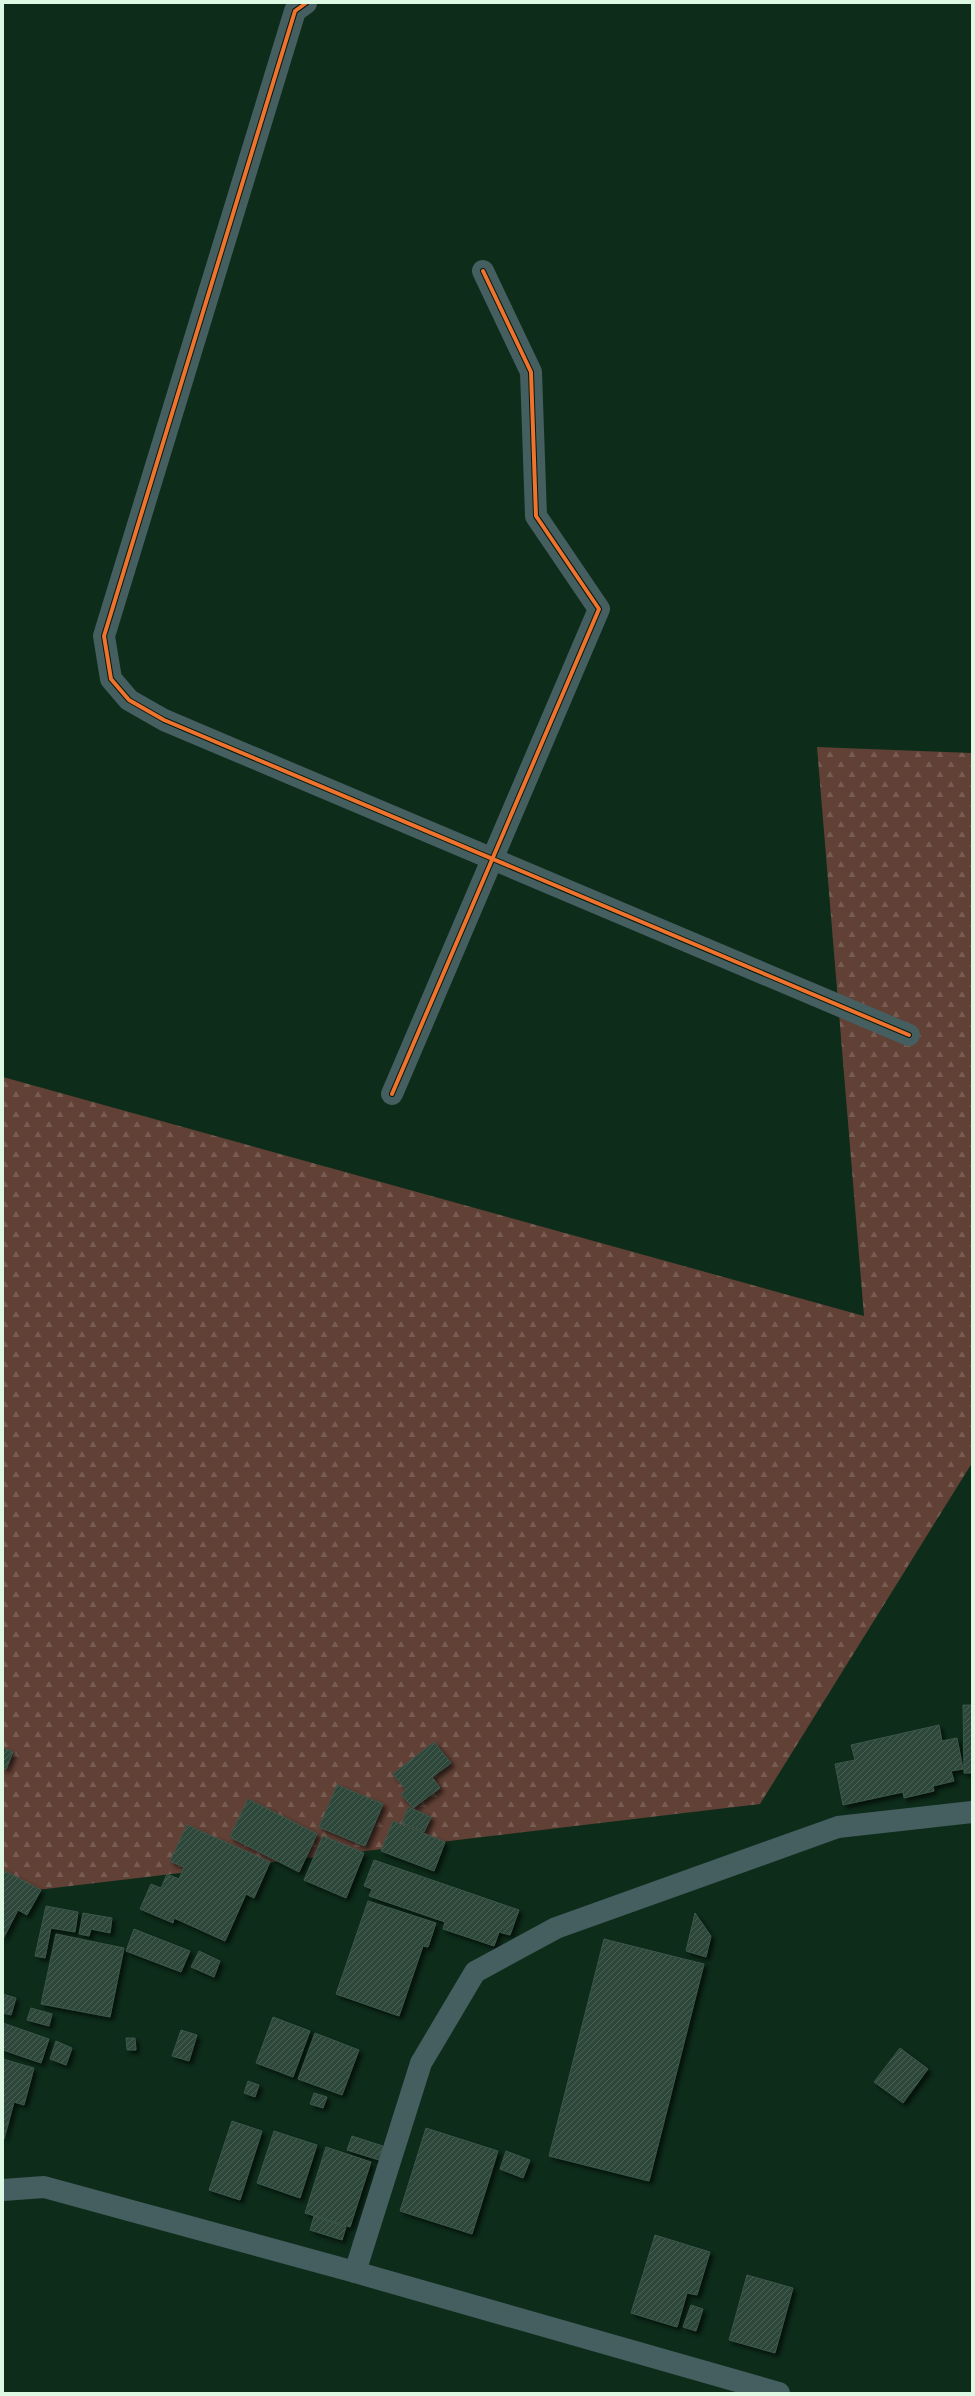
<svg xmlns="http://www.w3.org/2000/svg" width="975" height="2396" font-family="'Asap Condensed',sans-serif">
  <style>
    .forest { fill: url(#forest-firs) }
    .building { fill: url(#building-hatch); stroke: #3b574a; filter: url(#shadow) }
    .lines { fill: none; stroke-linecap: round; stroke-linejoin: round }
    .minor { stroke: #455e5f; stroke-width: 22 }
    .cycleway-casing { stroke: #061b0d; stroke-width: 6 }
    .cycleway { stroke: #ef722f; stroke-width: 4 }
  </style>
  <defs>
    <pattern id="forest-firs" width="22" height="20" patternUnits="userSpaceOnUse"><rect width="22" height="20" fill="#614035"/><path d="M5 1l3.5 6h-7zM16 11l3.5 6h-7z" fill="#775c52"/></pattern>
    <pattern id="building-hatch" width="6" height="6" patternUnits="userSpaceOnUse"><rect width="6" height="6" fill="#2e463a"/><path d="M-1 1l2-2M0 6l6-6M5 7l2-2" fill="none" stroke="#4c6156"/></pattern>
    <filter id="shadow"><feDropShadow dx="3.5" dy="3.5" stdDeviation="2" flood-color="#0009"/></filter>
  </defs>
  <rect width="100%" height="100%" fill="#0d2c1a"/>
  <!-- forest -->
  <path class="forest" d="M817,747L972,753V1463L760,1804L3,1894V1077L864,1316Z"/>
  <!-- building -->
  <g class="building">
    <path d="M963,1705H972V1773H964Z"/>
    <path d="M939,1725L942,1741L957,1738L963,1769L951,1771L954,1781L933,1786L934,1791L904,1798L903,1792L843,1805L835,1764L855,1760L851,1745Z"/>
    <path d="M434,1742L451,1763L432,1777L440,1788L413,1808L401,1794L406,1790L393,1774Z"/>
    <path d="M3,1748L13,1752L6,1769L3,1768Z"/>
    <path d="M337,1785L383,1804L365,1846L319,1827Z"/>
    <path d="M248,1799L317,1834L299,1872L230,1837Z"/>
    <path d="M408,1807L431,1817L424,1832L402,1823Z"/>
    <path d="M393,1821L445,1842L434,1871L381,1851Z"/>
    <path d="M187,1825L270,1862L254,1898L246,1894L225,1941L174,1918L173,1923L140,1909L151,1884L161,1888L167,1874L179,1879L184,1867L170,1861Z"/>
    <path d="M323,1836L364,1853L346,1898L304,1880Z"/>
    <path d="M374,1860L519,1910L510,1935L499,1932L494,1946L443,1929L445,1922L369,1896L372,1889L364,1886Z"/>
    <path d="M3,1870L41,1890L27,1915L18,1910L3,1939Z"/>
    <path d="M368,1901L436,1923L428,1947L423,1946L399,2016L336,1994Z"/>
    <path d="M46,1906L78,1912L75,1932L51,1928L45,1958L35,1956Z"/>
    <path d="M83,1913L112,1918L110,1933L91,1929L89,1936L79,1934Z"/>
    <path d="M695,1913L711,1936L706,1957L686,1951Z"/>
    <path d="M134,1929L190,1951L181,1972L126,1951Z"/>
    <path d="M56,1934L124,1948L110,2017L41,2004Z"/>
    <path d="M604,1939L704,1964L649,2181L549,2156Z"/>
    <path d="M199,1951L220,1961L214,1977L191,1967Z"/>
    <path d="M3,1994L16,1998L11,2015L3,2013Z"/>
    <path d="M31,2008L52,2014L49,2026L27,2020Z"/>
    <path d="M273,2017L310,2031L293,2077L256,2063Z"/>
    <path d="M3,2023L49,2039L41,2063L3,2050Z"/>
    <path d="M181,2030L197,2035L189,2061L172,2056Z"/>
    <path d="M315,2033L359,2050L342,2095L298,2079Z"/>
    <path d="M126,2038H135L136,2050H127Z"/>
    <path d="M56,2041L72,2048L66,2065L50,2059Z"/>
    <path d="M900,2048L928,2069L903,2103L874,2082Z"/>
    <path d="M3,2059L34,2068L24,2105L14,2102L4,2139Z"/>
    <path d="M248,2081L259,2085L255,2097L244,2093Z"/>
    <path d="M314,2093L327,2097L323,2108L310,2104Z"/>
    <path d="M232,2121L262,2131L240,2200L209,2190Z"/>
    <path d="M426,2128L498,2151L472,2234L400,2211Z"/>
    <path d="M274,2131L317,2145L300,2198L257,2183Z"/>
    <path d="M352,2136L383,2146L379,2160L347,2150Z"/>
    <path d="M326,2147L371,2162L350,2227L305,2213Z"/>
    <path d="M506,2151L530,2160L523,2178L500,2169Z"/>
    <path d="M314,2216L346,2227L342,2240L310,2230Z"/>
    <path d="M655,2235L710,2252L697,2295L687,2293L677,2327L631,2313Z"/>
    <path d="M747,2275L793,2288L775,2353L729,2340Z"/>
    <path d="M691,2305L703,2309L696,2331L683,2327Z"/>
  </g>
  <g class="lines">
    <!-- minor -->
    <g class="minor">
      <path d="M306,3L295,11L104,636L111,679L129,700L164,720L909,1035"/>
      <path d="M392,1094L599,609L536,516L531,372L483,271"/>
      <path d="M3,2190L44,2187L355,2272L779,2393"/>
      <path d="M355,2272L421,2063L475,1972L556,1928L838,1827L972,1812"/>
    </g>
    <defs>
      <g id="cycleway">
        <path d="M306,3L295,11L104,636L111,679L129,700L164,720L909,1035"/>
        <path d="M392,1094L599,609L536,516L531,372L483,271"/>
      </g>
    </defs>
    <!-- cycleway casing -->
    <use href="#cycleway" class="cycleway-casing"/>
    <!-- cycleway -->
    <use href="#cycleway" class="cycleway"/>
  </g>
  <!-- border -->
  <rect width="975" height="2396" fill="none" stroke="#ddf8e3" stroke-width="8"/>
</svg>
